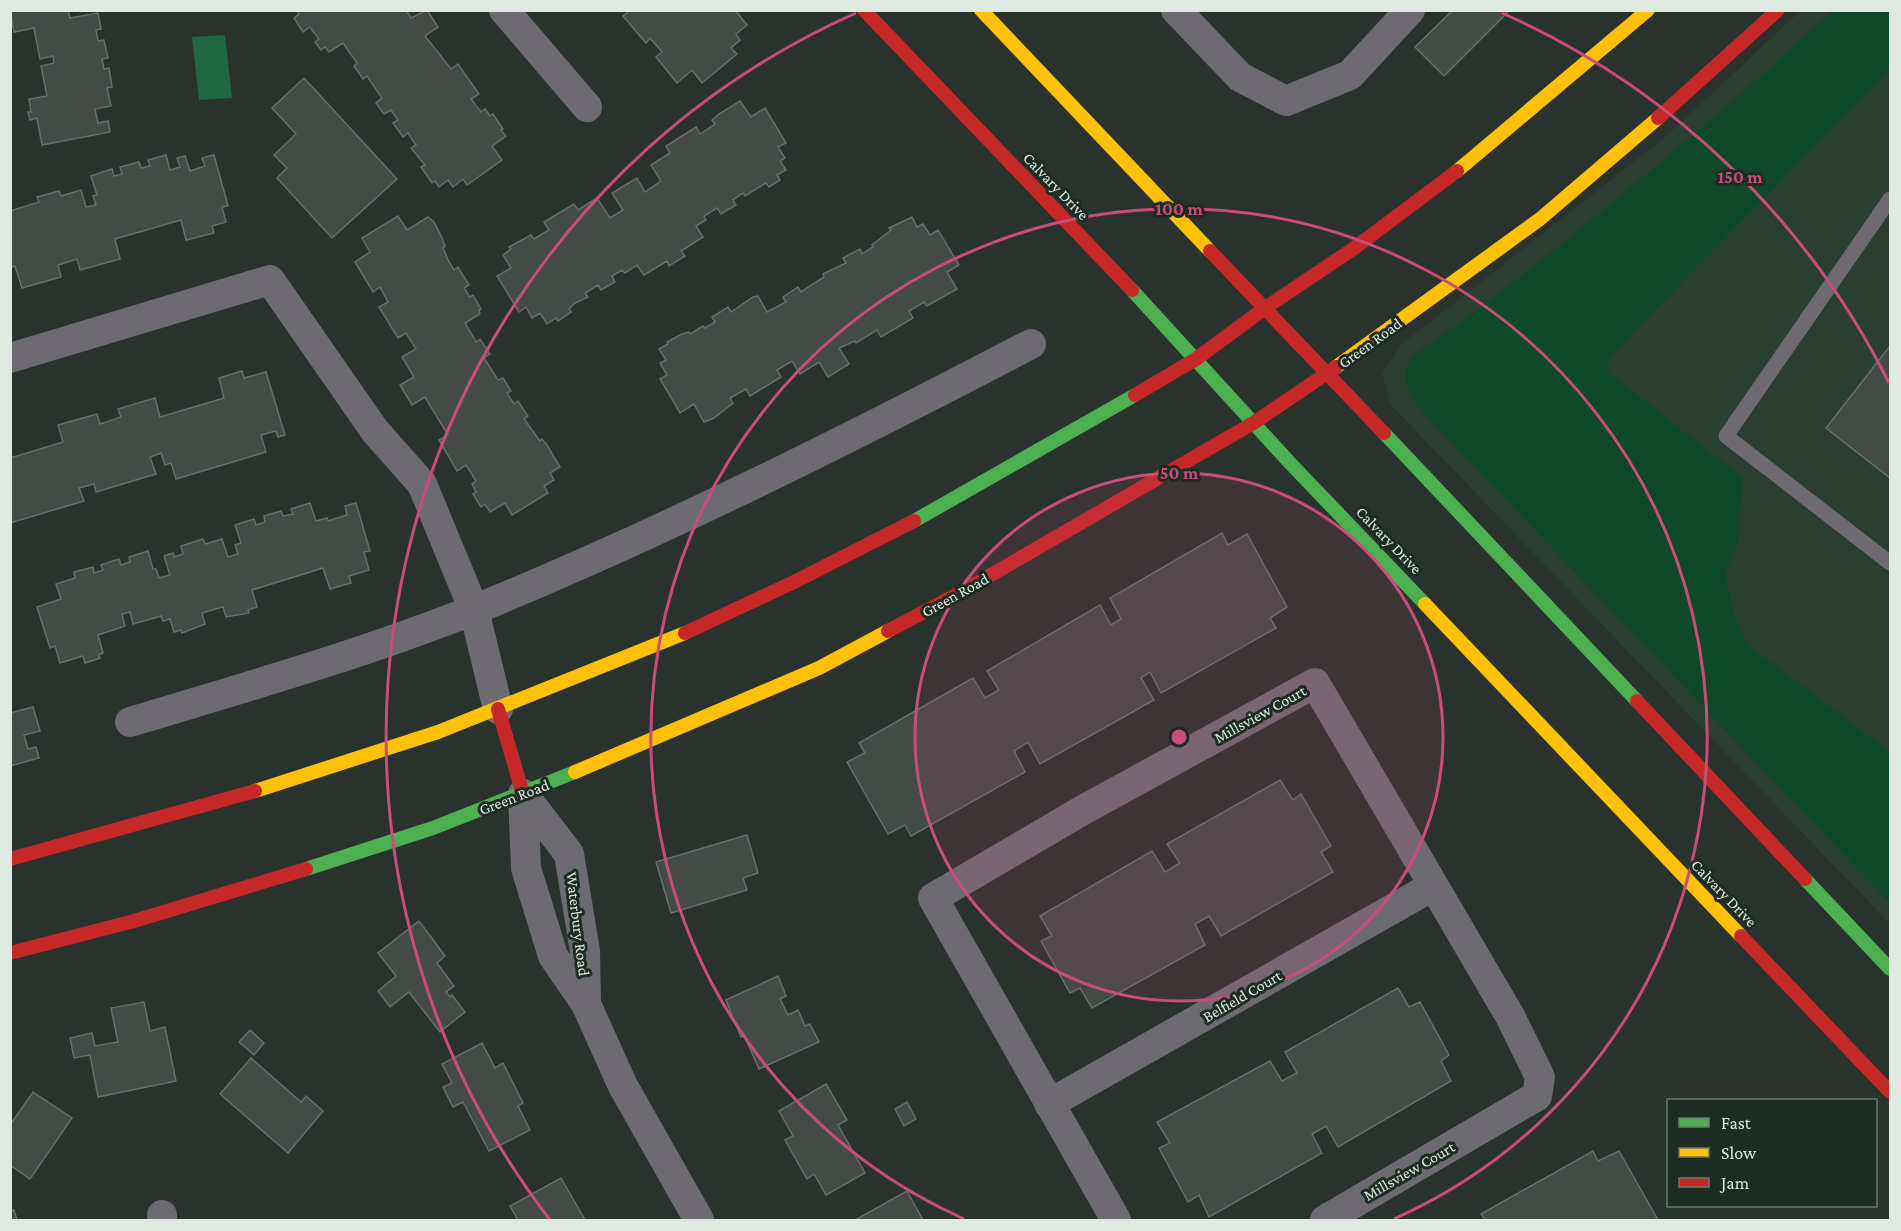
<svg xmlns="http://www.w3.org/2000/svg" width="1901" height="1231" font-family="'Crimson Pro',serif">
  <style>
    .built { fill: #2a3e31 }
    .green { fill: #0d482b }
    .water { fill: #1f6841 }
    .building { fill: #444b47; stroke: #686e6a; stroke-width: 1.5 }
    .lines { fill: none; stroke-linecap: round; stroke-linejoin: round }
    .lane { stroke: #6e6a71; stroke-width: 15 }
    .street { stroke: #6e6a71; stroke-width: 30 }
    .fast { stroke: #4caf50; stroke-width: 14 }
    .slow { stroke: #ffc107; stroke-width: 14 }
    .jam { stroke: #c62828; stroke-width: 14 }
    .ring { fill: none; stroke: #ca4c7d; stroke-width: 3 }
    .labels { text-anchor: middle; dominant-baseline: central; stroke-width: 6; stroke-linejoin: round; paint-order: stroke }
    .street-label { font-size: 16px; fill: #e0eae3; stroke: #1d2c22 }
    .centre { fill: #ca4c7d; stroke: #1d2c22; stroke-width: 3 }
    .ring-label { font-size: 18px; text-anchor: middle; font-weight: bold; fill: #ca4c7d; stroke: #1d2c22; stroke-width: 6; stroke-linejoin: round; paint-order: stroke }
  </style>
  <rect width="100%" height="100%" fill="#2a322d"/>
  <!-- built -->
  <path class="built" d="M1800,11H1890V924L1391,405L1382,374L1402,344L1664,138Z"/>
  <!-- green -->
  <path class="green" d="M1833,11H1890V69L1609,357L1608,372L1743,478L1738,543L1725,573L1734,615L1749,646L1890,752V903L1439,429C1420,407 1390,383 1415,354C1475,314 1532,268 1589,222C1672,154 1754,84 1833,11Z"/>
  <!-- water -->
  <path class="water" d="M225,35L232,98L199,100L192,37Z"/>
  <!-- building -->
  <g class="building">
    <path d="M10,10H68L70,18L98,13L101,29L96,30L98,41L104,40L108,58L102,59L104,69L109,68L112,87L107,88L111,106L95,109L98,123L108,121L110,132L42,145L37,118L30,120L28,112H31L29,99L47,96L41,66L54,63L53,56L40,59L34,28L14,32Z"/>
    <path d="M296,10H406L411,18L427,10L438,27L425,36L451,69L458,64L479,94L471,99L481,112L485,109L490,116L493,114L503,129L501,130L506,136L492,146L502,160L467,185L463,179L453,187L448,180L439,187L435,181L432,183L421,167L425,165L411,148L416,145L408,133L403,137L393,123L398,120L391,110L384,114L376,103L382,98L367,76L363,79L354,66L357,63L343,43L329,52L325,47L321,50L315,42L319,39L310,27L303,32L294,18L299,14Z"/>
    <path d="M630,10H735L747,25L736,34L740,40L731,48L737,54L702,83L692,70L677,83L656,57L662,52L650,38L646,43L623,16Z"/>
    <path d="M1453,10H1510L1444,76L1415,47Z"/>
    <path d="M304,78L397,179L332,238L277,178L287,168L274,155L296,134L272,108Z"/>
    <path d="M740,101L751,117L765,108L786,143L778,147L785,158L780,161L786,170L777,175L780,180L769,187L766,183L745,196L743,193L733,200L736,205L721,214L717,208L704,216L706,220L696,226L703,237L681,251L685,256L669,266L667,261L644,275L637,265L625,273L622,270L612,276L615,282L601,290L598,285L585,293L588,297L575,303L569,309L571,312L558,321L556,318L547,324L540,313L532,318L526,307L519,312L497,276L511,268L503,255L511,249L509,247L531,235L534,239L549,230L544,222L574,204L578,210L597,198L610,218L623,210L612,193L637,178L645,192L661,181L651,165L670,153L666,146L696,127L700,134L715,124L712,120L719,114Z"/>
    <path d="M166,155L170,170L180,167L177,158L185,156L190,171L205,166L202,158L214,155L228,206L222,207L226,222L212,226L214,233L186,240L181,220L115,239L120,259L80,270L77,259L58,265L61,277L22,288L15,266L10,268V211L39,202L37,197L59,191L61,196L81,190L86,207L96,205L93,196L97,195L91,176L112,169L114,176L122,174L120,167L139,162L141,168L150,166L148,160Z"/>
    <path d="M398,216L407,230L428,217L434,222L442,238L445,246L443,248L448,260L454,270L458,267L469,285L464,288L470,297L473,295L481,309L479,310L480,314L465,323L476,342L480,339L490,354L484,358L498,380L503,378L511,391L507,393L514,404L518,401L528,416L524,419L540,441L542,439L547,445L560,467L550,473L554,480L544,486L548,493L512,515L505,503L490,512L485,504L481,507L473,494L476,492L472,484L476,481L466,465L457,471L439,440L448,435L425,397L412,405L400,385L414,377L402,357L416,349L406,333L398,338L379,307L388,302L380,287L373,292L355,262L370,252L362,238Z"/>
    <path d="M912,217L917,227L923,224L930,235L938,230L959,265L947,272L957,289L927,306L924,302L909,311L913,318L881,337L877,330L856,343L855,341L839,348L849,364L828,377L819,362L800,374L792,361L777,370L781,377L750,396L746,389L730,398L733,403L714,418L704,422L694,404L680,413L660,379L667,375L660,363L666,360L659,349L668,344L667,342L682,334L689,332L690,334L703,326L705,328L715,322L712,317L728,307L731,312L753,297L758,296L767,312L786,302L783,297L798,287L801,292L824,277L823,274L846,263L843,258L860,249L862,254L873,247L872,245L891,230L889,228Z"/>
    <path d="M1890,346V478L1826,428Z"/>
    <path d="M242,371L244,378L266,372L285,435L278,437L276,431L261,435L266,452L176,479L171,463L165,465L161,453L150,457L156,474L96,492L94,484L79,488L84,501L10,523V458L63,442L58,425L97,414L100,424L121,417L118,409L155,398L160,417L224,398L219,378Z"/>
    <path d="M310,503L316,521L327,518L328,521L347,515L345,506L356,503L370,551L364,552L369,570L349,576L351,583L330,589L323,568L252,590L257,607L248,610L249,613L226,617L223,607L202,613L205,624L182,633L181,630L174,632L170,619L163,621L161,616L133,624L130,612L122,614L125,626L98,635L103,653L98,655L100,658L85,663L83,656L60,663L55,646L50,648L37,607L61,599L56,584L75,578L74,572L93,567L94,573L103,570L101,565L119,559L121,565L130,562L129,557L148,551L153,569H156L159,578L170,575L164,556L173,553L174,557L183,554L181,546L203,539L205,544L222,539L228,557L238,554L235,545L241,543L235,525L254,519L256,525L265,522L264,516L281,511L283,516L293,514L291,509Z"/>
    <path d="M1222,533L1228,545L1247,534L1287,607L1270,618L1276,628L1161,693L1150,672L1141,678L1154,700L1040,764L1028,742L1014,751L1025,772L911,836L905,825L888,834L847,762L865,753L859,743L973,678L985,698L999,690L987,671L1100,605L1111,625L1121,619L1110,598Z"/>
    <path d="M33,707L40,731L24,735L28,749L36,747L39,758L10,766V713Z"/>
    <path d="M1280,780L1293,800L1301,794L1331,846L1321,852L1333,872L1221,936L1209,916L1195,924L1205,945L1092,1008L1080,988L1070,993L1041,941L1052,936L1040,916L1152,851L1165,872L1180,863L1167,844Z"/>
    <path d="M747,835L758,873L743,878L747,890L671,913L656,862Z"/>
    <path d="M419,921L445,956L437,963L454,986L446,992L450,997L452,995L465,1012L440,1032L409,992L390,1007L378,991L396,976L378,953Z"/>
    <path d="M778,976L786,996L780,999L788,1015L798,1010L805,1026L810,1024L819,1042L759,1069L744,1035L741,1037L726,1000Z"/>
    <path d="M1398,988L1409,1007L1420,1002L1449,1055L1441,1061L1451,1081L1338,1147L1326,1126L1312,1134L1322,1153L1209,1217L1199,1195L1188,1202L1159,1148L1170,1143L1157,1122L1270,1061L1282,1081L1297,1073L1285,1052Z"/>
    <path d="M144,1002L150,1031L165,1027L176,1081L98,1097L90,1055L74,1058L70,1038L92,1033L95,1046L118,1042L111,1008Z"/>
    <path d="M250,1030L264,1043L254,1055L239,1042Z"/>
    <path d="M482,1043L495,1068L503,1063L523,1103L518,1106L530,1130L489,1151L463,1102L453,1107L443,1087L452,1083L442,1064Z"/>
    <path d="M251,1058L301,1102L306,1096L323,1111L288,1153L220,1094Z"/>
    <path d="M826,1084L847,1120L838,1125L865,1173L826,1195L814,1174L807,1179L785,1140L793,1136L779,1111Z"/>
    <path d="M33,1092L72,1118L30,1179L10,1165V1125Z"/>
    <path d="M907,1102L916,1119L904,1126L895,1109Z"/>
    <path d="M1593,1151L1598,1161L1619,1151L1658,1220H1485L1481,1214Z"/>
    <path d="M561,1178L585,1220H518L510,1206Z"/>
    <path d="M907,1191L923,1220H855Z"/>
    <path d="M14,1210L17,1220H10V1211Z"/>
  </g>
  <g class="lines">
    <!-- lane -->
    <path class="lane" d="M1890,199L1726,436L1890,563"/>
    <!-- street -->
    <g class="street">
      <path d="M504,10L587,107"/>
      <path d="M1176,10L1240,77L1286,101L1350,75L1410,10"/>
      <path d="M10,358L270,280L375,431L422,484L474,610L498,709"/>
      <path d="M130,722C246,687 363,654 476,609C666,531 849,439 1031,344"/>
      <path d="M523,794L526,868L553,956L586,1004L623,1086L699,1220"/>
      <path d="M523,794L569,854L585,951L586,1004"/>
      <path d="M1049,1104L1433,886"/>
      <path d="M162,1215V1220"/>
      <path d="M1116,1220L933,898L1083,810L1315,683L1510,1016L1540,1077L1537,1096L1325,1220"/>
    </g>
    <!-- fast -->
    <g class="fast">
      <path d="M1132,290L1290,463L1425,604"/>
      <path d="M1384,433L1637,701"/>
      <path d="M914,521L1135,395"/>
      <path d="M306,869L433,828L575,772"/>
      <path d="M1805,879L1890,969"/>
    </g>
    <!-- slow -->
    <g class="slow">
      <path d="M981,10L1210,251"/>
      <path d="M1457,171L1648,10"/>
      <path d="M1336,367L1540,219L1658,118"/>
      <path d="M1425,604L1741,936"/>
      <path d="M575,772L819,668L888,631"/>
      <path d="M255,791L438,732L685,633"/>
    </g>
    <!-- jam -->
    <g class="jam">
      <path d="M864,10L1132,290"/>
      <path d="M1658,118L1778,10"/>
      <path d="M1210,251L1384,433"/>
      <path d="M1135,395L1196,359L1265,308L1353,249L1457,171"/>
      <path d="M888,631L958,594L1255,422L1336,367"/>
      <path d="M685,633L794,582L914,521"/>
      <path d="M1637,701L1805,879"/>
      <path d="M498,709L523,794"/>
      <path d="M10,859L255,791"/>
      <path d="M1741,936L1890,1092"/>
      <path d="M10,953L134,921L306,869"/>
    </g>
  </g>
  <!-- distance rings -->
  <circle cx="1179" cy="737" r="264" fill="#ca4c7d" fill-opacity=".12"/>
  <g class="ring">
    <circle cx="1179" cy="737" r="264"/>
    <path d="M964 1219A528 528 0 1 1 1394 1219"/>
    <path d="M550 1220A793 793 0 0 1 856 13M1502 13A793 793 0 0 1 1889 383"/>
  </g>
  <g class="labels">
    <!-- street labels -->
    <g class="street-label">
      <text transform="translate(1056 186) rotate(46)">Calvary Drive</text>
      <text transform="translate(1370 343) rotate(-36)">Green Road</text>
      <text transform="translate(1389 540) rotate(46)">Calvary Drive</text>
      <text transform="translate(955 595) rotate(-29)">Green Road</text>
      <text transform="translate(1260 714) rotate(-29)">Millsview Court</text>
      <text transform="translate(514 797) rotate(-21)">Green Road</text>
      <text transform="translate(1724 893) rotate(46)">Calvary Drive</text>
      <text transform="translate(578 924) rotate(83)">Waterbury Road</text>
      <text transform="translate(1242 996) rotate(-30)">Belfield Court</text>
      <text transform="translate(1409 1171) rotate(-30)">Millsview Court</text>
    </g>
  </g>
  <circle cx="1179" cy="737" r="9" class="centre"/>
  <g class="ring-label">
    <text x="1740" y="183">150 m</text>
    <text x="1179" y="215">100 m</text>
    <text x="1179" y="479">50 m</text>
  </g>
  <!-- border -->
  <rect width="1901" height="1231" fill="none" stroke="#e0eae3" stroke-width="24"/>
  <!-- legend -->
  <rect x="1667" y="1099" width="210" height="108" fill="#1d2c22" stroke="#6b786f" stroke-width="1.5"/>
  <rect x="1679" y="1118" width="30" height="9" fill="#4caf50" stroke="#6b786f" stroke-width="1.5"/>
  <text x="1721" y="1129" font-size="18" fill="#e0eae3">Fast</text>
  <rect x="1679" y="1148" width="30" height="9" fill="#ffc107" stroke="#6b786f" stroke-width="1.5"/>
  <text x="1721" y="1159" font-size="18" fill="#e0eae3">Slow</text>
  <rect x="1679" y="1178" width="30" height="9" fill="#c62828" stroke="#6b786f" stroke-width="1.5"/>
  <text x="1721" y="1189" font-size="18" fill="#e0eae3">Jam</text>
</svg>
